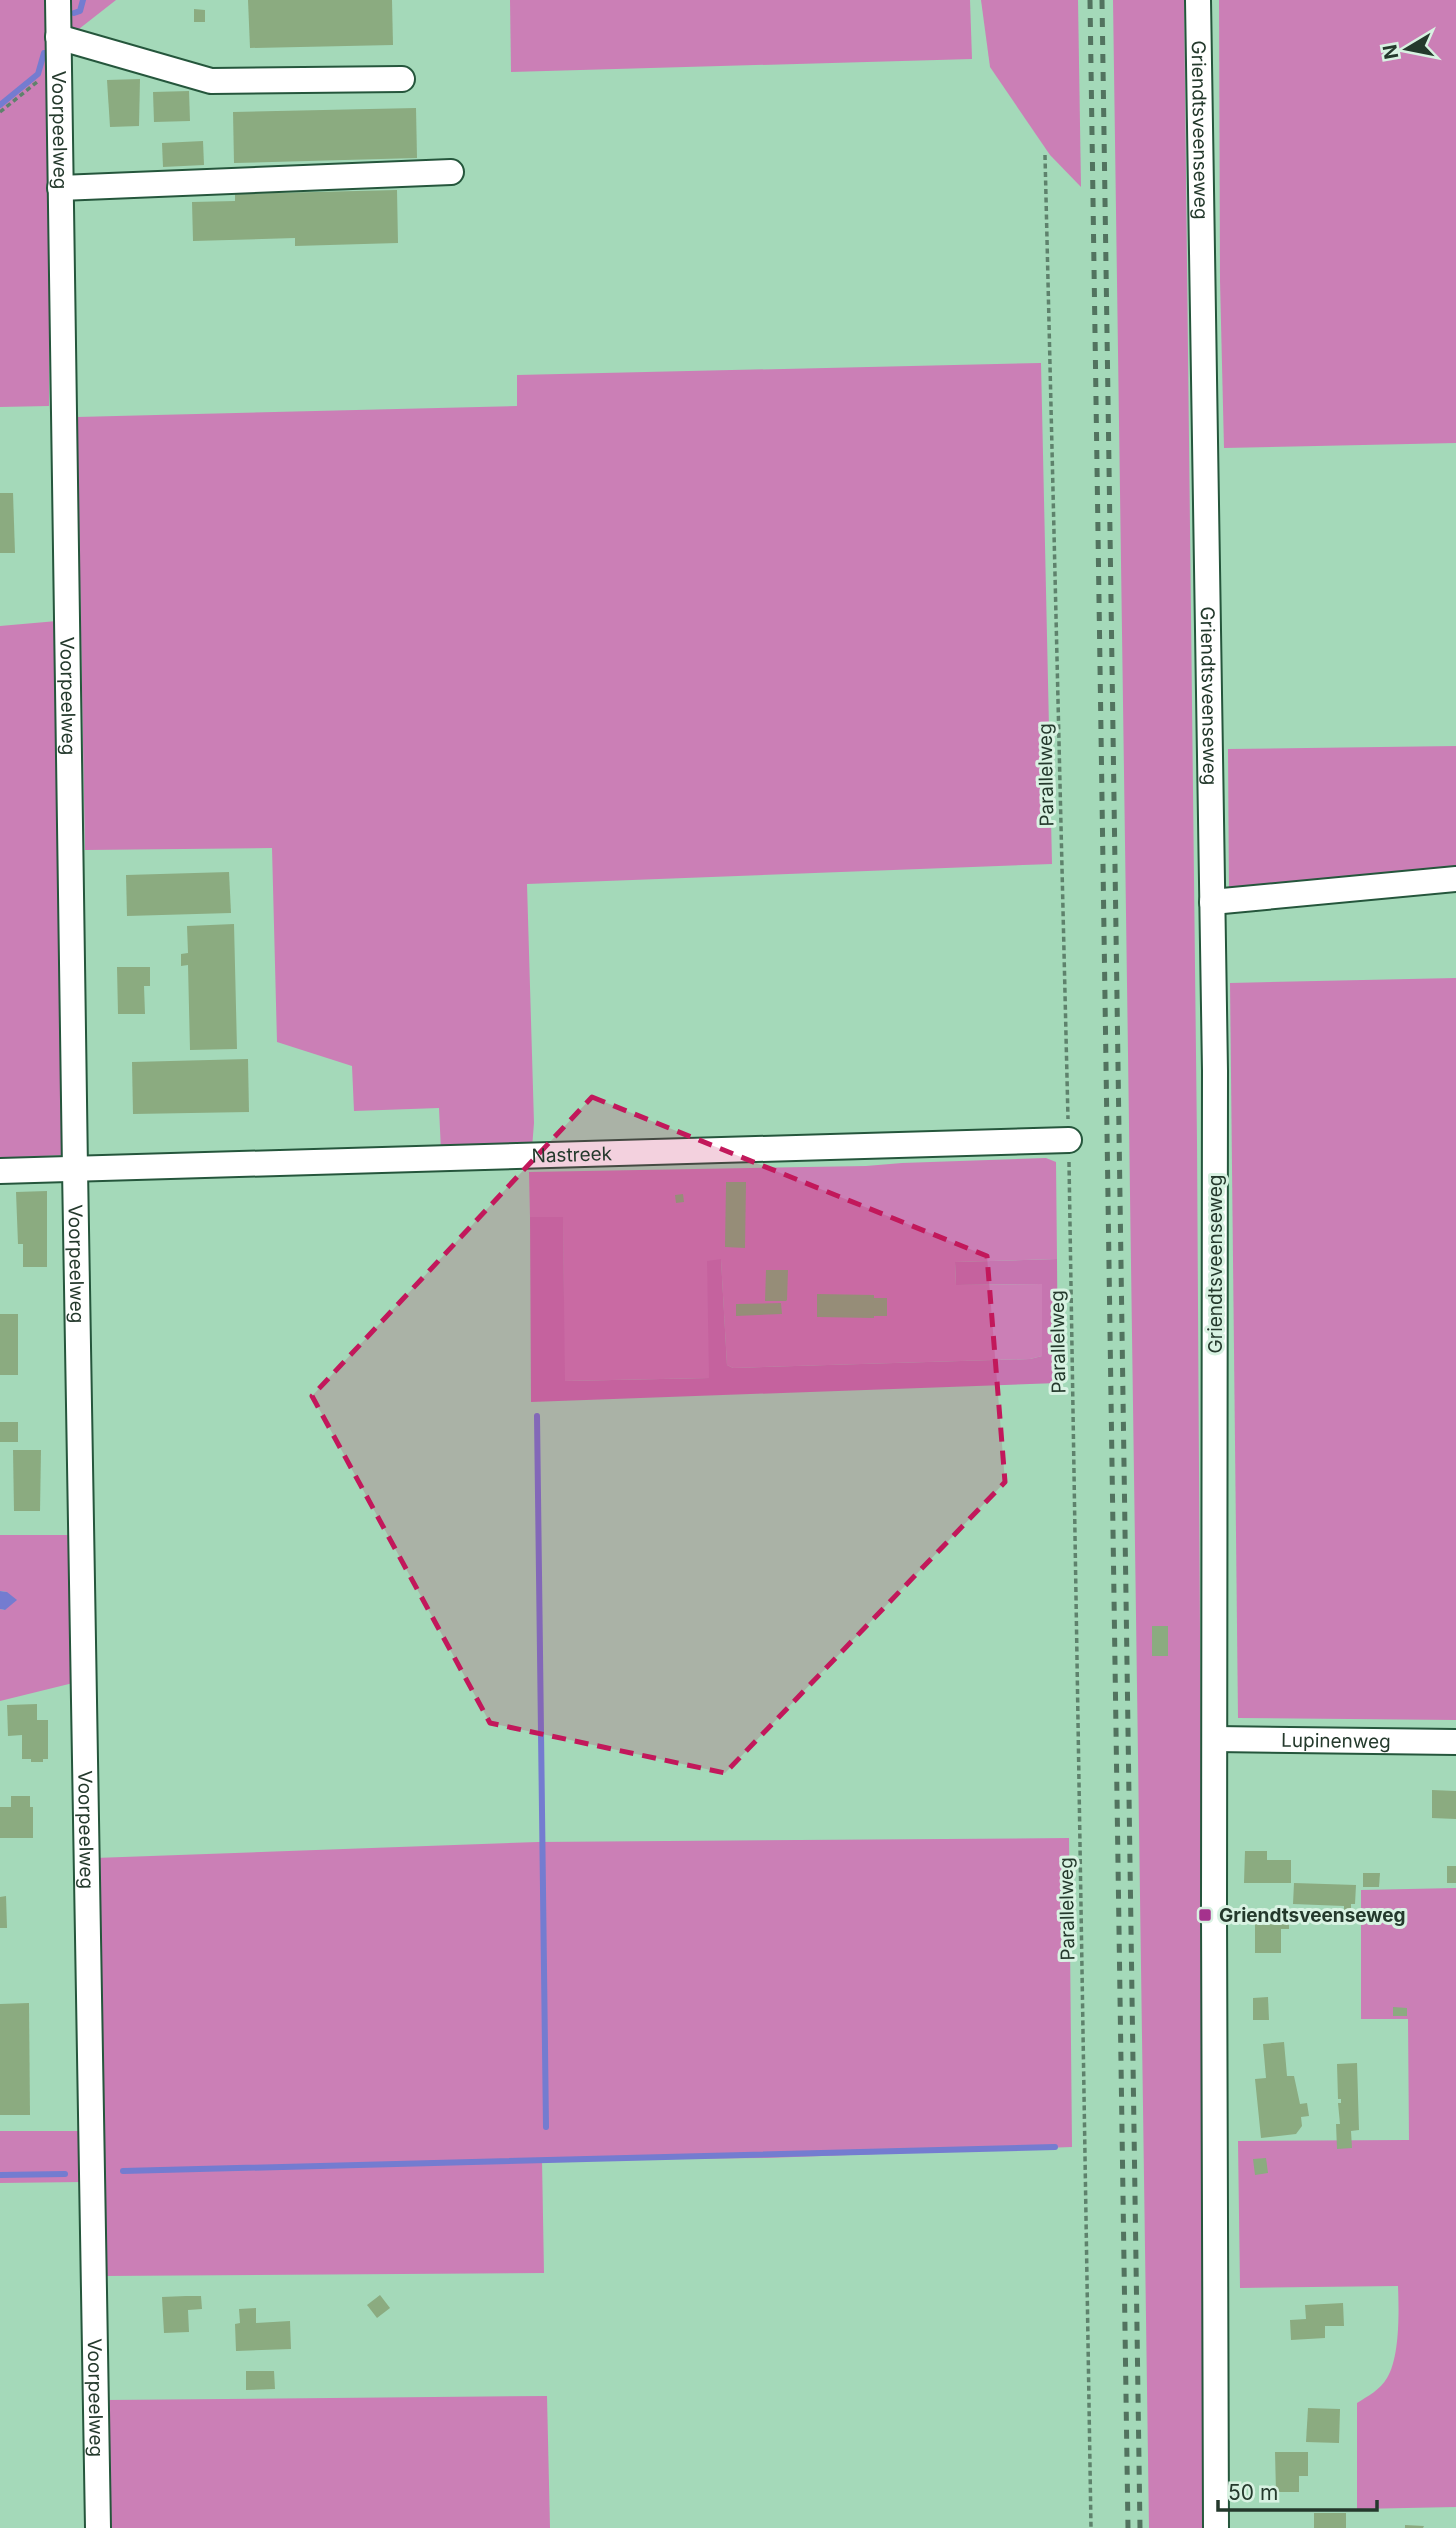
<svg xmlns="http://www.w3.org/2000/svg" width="1456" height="2528" font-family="Inter,sans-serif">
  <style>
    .green { fill: #cb7fb6 }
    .forest { fill: #c675b0 }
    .water { fill: #747cd0 }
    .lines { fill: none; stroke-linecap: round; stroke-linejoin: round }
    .stream { stroke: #747cd0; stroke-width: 6 }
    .building { fill: #8bab80 }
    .minor-casing { stroke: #25563c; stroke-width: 28 }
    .path { stroke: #5e826c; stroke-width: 3.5; stroke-dasharray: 5 3.5; stroke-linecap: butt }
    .minor { stroke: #fff; stroke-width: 24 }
    .rail { stroke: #52735f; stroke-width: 5; stroke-dasharray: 9 9; stroke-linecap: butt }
    .marked { fill: #c2185b; fill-opacity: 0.2; stroke: #c2185b; stroke-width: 5; stroke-dasharray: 14 9; stroke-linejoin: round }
    .poi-dot { fill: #a5328d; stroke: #d8f2e2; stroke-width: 2.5 }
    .labels { text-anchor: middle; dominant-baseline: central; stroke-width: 6; stroke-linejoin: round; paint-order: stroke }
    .street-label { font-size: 19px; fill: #24392c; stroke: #d8f2e2 }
    .poi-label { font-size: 19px; font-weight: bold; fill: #24392c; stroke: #d8f2e2; text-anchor: start }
  </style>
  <rect width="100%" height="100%" fill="#a4d9b9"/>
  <!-- green -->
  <g class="green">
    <path d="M0,0H49V406L0,407Z"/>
    <path d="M69,0H116L70,36Z"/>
    <path d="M510,0H970L972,59L511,72Z"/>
    <path d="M981,0H1078L1081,187L1050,155L990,67Z"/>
    <path d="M1113,0H1184L1197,1142L1201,1795L1205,1830L1207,2528H1149Z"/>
    <path d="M1219,0H1456V443L1224,448L1220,281Z"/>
    <path d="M1041,363L1052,864L527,884L534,1123L532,1148L441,1151L439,1108L354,1111L352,1066L277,1042L272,848L85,850L77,417L517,406V375Z"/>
    <path d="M57,621L66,1155L0,1158V626Z"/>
    <path d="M1456,746V869L1229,892L1228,749Z"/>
    <path d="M1456,978V1720L1238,1718L1230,983Z"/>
    <path d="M1046,1158L1056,1162L1057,1259L955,1262L956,1285L1042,1284V1356L1030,1359L733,1368L727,1365L721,1260L709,1340V1378L564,1381L563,1218L530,1217L529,1172L866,1166L902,1163Z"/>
    <path d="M0,1535H68L73,1683L0,1701V1609L5,1610L7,1592L0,1591Z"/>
    <path d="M1069,1838L1072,2147L766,2158L542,2160L544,2273L103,2276L95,1858L538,1842Z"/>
    <path d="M1456,1888V2507L1357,2509V2403C1368,2396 1380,2390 1387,2378C1400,2357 1399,2311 1398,2286L1240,2288L1238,2141L1409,2140L1408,2019H1361V1890Z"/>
    <path d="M0,2131H81L83,2182L0,2183Z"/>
    <path d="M547,2396L550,2528H108L105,2400Z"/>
  </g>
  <!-- forest -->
  <path class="forest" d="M530,1217H563L565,1381L709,1378L707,1261L721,1259L727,1365L733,1368L1030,1359L1042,1356V1284L956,1285L955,1262L1057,1259L1058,1383L531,1402Z"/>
  <!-- water -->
  <path class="water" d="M0,1591L7,1592L17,1600L5,1610L0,1609Z"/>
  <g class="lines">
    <!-- stream -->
    <g class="stream">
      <path d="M74,13L80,11L83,0"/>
      <path d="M0,105L38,74L44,53"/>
      <path d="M537,1416L546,2127"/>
      <path d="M123,2171L1055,2147"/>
      <path d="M0,2175L65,2174"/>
    </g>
  </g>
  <!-- building -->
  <g class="building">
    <path d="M248,0H392L393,45L250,48Z"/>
    <path d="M194,9L205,10V22H194Z"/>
    <path d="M140,79L139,126L110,127L107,80Z"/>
    <path d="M189,91L190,121L154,122L153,92Z"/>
    <path d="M416,108L417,158L234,163L233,112Z"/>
    <path d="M203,141L204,165L163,167L162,143Z"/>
    <path d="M397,190L398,243L295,246V238L193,241L192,202L235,201V194Z"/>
    <path d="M0,493H13L15,553H0Z"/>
    <path d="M229,872L231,913L127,916L126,875Z"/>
    <path d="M234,924L237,1049L190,1050L188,965L181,966V954L188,953L187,926Z"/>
    <path d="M117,967H150V986H144L145,1014H118Z"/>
    <path d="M248,1059L249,1112L133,1114L132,1062Z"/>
    <path d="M726,1182H746L745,1248L725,1247Z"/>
    <path d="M47,1191V1267H23V1244H18L16,1192Z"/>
    <path d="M683,1194L684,1202L676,1203L675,1195Z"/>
    <path d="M766,1270H788L787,1300L786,1301H765Z"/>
    <path d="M817,1294L874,1295V1298H887V1316H874V1318L817,1317Z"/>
    <path d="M781,1303L782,1314L736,1316V1304Z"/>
    <rect x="0" y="1314" width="18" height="61"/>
    <rect x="0" y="1422" width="18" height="20"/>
    <path d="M13,1450H41L40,1511H14Z"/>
    <rect x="1152" y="1626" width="16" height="30"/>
    <path d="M37,1704V1720H48V1759H43V1762H31V1759H22V1735L8,1736L7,1705Z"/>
    <path d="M1432,1790L1456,1791V1819L1432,1818Z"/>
    <path d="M11,1796H30V1807H33V1838H0V1807H11Z"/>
    <path d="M1245,1851H1267V1860H1291V1883H1244Z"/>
    <rect x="1447" y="1866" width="9" height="17"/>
    <path d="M1363,1873H1380L1379,1887H1363Z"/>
    <path d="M1294,1883L1356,1885L1355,1904H1351V1911H1344V1906L1293,1904Z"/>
    <path d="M6,1896L7,1928H0V1897Z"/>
    <path d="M1255,1914L1289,1916V1929H1281V1953H1255Z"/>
    <path d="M1268,1997L1269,2020H1253V1998Z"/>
    <path d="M29,2003L30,2115H0V2004Z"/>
    <path d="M1393,2007L1407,2008V2016H1393Z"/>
    <path d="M1284,2042L1287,2076H1294L1300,2104L1307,2103L1309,2116L1301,2117L1302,2126L1296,2134L1261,2138L1255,2079L1266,2078L1263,2044Z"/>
    <path d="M1357,2063L1359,2130L1351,2131L1352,2148L1337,2149L1336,2124H1340L1338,2103H1341V2099H1338L1337,2064Z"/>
    <path d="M1266,2158L1268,2173L1255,2175L1253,2159Z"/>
    <path d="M380,2295L390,2308L377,2318L367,2305Z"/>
    <path d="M186,2296H201L202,2309L188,2310L189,2332L164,2333L162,2297Z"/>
    <path d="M1343,2303L1344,2326H1325V2338L1291,2340L1290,2320L1306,2319L1305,2305Z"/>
    <path d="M256,2308V2323L290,2321L291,2349L236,2351L235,2324L240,2323L239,2309Z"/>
    <path d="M246,2371H274L275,2389L246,2390Z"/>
    <path d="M1308,2408L1340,2409L1339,2443L1306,2442Z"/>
    <path d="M1275,2452H1308V2476H1299V2492H1276Z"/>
    <rect x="1314" y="2513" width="32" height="15"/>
    <path d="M1405,2525L1424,2526L1423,2528H1405Z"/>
  </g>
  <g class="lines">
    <defs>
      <g id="minor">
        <path id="s1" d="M58,0L75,1169L98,2528"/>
        <path id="s2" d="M1198,0L1215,1071L1214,1914L1216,2528"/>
        <path d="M58,37L211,81L402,79"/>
        <path d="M60,188L451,172"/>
        <path d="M1212,902L1456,879"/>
        <path id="s3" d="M0,1171L1069,1140"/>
        <path id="s4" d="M1215,1739L1456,1742"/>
      </g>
    </defs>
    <!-- minor casing -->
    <use href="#minor" class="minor-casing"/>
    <!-- path -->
    <g class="path">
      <path d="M0,112L37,82"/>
      <path d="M1045,155L1068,1119"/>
      <path d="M1069,1162L1091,2528"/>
    </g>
    <!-- minor -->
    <use href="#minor" class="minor"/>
    <!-- rail -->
    <g class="rail">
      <path d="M1090,0L1128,2528"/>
      <path d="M1102,0L1140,2528"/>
    </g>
  </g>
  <!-- marked area -->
  <path class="marked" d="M592,1097L987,1256L1005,1482L725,1773L490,1723L312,1396Z"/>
  <!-- markers -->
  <rect class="poi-dot" x="1198" y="1908" width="14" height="14" rx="3.5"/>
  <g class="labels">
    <!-- street labels -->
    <g class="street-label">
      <text stroke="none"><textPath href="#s1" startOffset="130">Voorpeelweg</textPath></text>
      <text stroke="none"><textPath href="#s2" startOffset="130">Griendtsveenseweg</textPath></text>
      <text stroke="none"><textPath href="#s1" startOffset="696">Voorpeelweg</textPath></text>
      <text stroke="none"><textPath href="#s2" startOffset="696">Griendtsveenseweg</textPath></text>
      <text transform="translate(1046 775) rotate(-91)">Parallelweg</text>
      <text stroke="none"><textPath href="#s3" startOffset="572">Nastreek</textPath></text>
      <text stroke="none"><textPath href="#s1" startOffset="1264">Voorpeelweg</textPath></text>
      <text transform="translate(1215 1264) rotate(-90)">Griendtsveenseweg</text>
      <text transform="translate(1058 1342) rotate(-91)">Parallelweg</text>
      <text stroke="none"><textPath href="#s4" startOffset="121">Lupinenweg</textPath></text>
      <text stroke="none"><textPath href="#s1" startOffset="1830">Voorpeelweg</textPath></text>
      <text transform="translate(1067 1909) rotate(-91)">Parallelweg</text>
      <text stroke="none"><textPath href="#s1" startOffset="2398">Voorpeelweg</textPath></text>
    </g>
    <!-- poi labels -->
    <g class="poi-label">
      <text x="1219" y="1915">Griendtsveenseweg</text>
    </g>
  </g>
  <!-- north arrow -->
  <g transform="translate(1407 49) rotate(260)" stroke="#d8f2e2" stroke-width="5" paint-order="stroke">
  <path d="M0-5L12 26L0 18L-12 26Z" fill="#24392c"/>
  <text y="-10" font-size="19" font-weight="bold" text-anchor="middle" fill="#24392c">N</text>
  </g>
  <!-- scale -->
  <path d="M1218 2500v10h159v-10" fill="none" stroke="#24392c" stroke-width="3.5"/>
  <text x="1228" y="2500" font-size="21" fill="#24392c" stroke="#d8f2e2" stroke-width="5" paint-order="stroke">50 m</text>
</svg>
